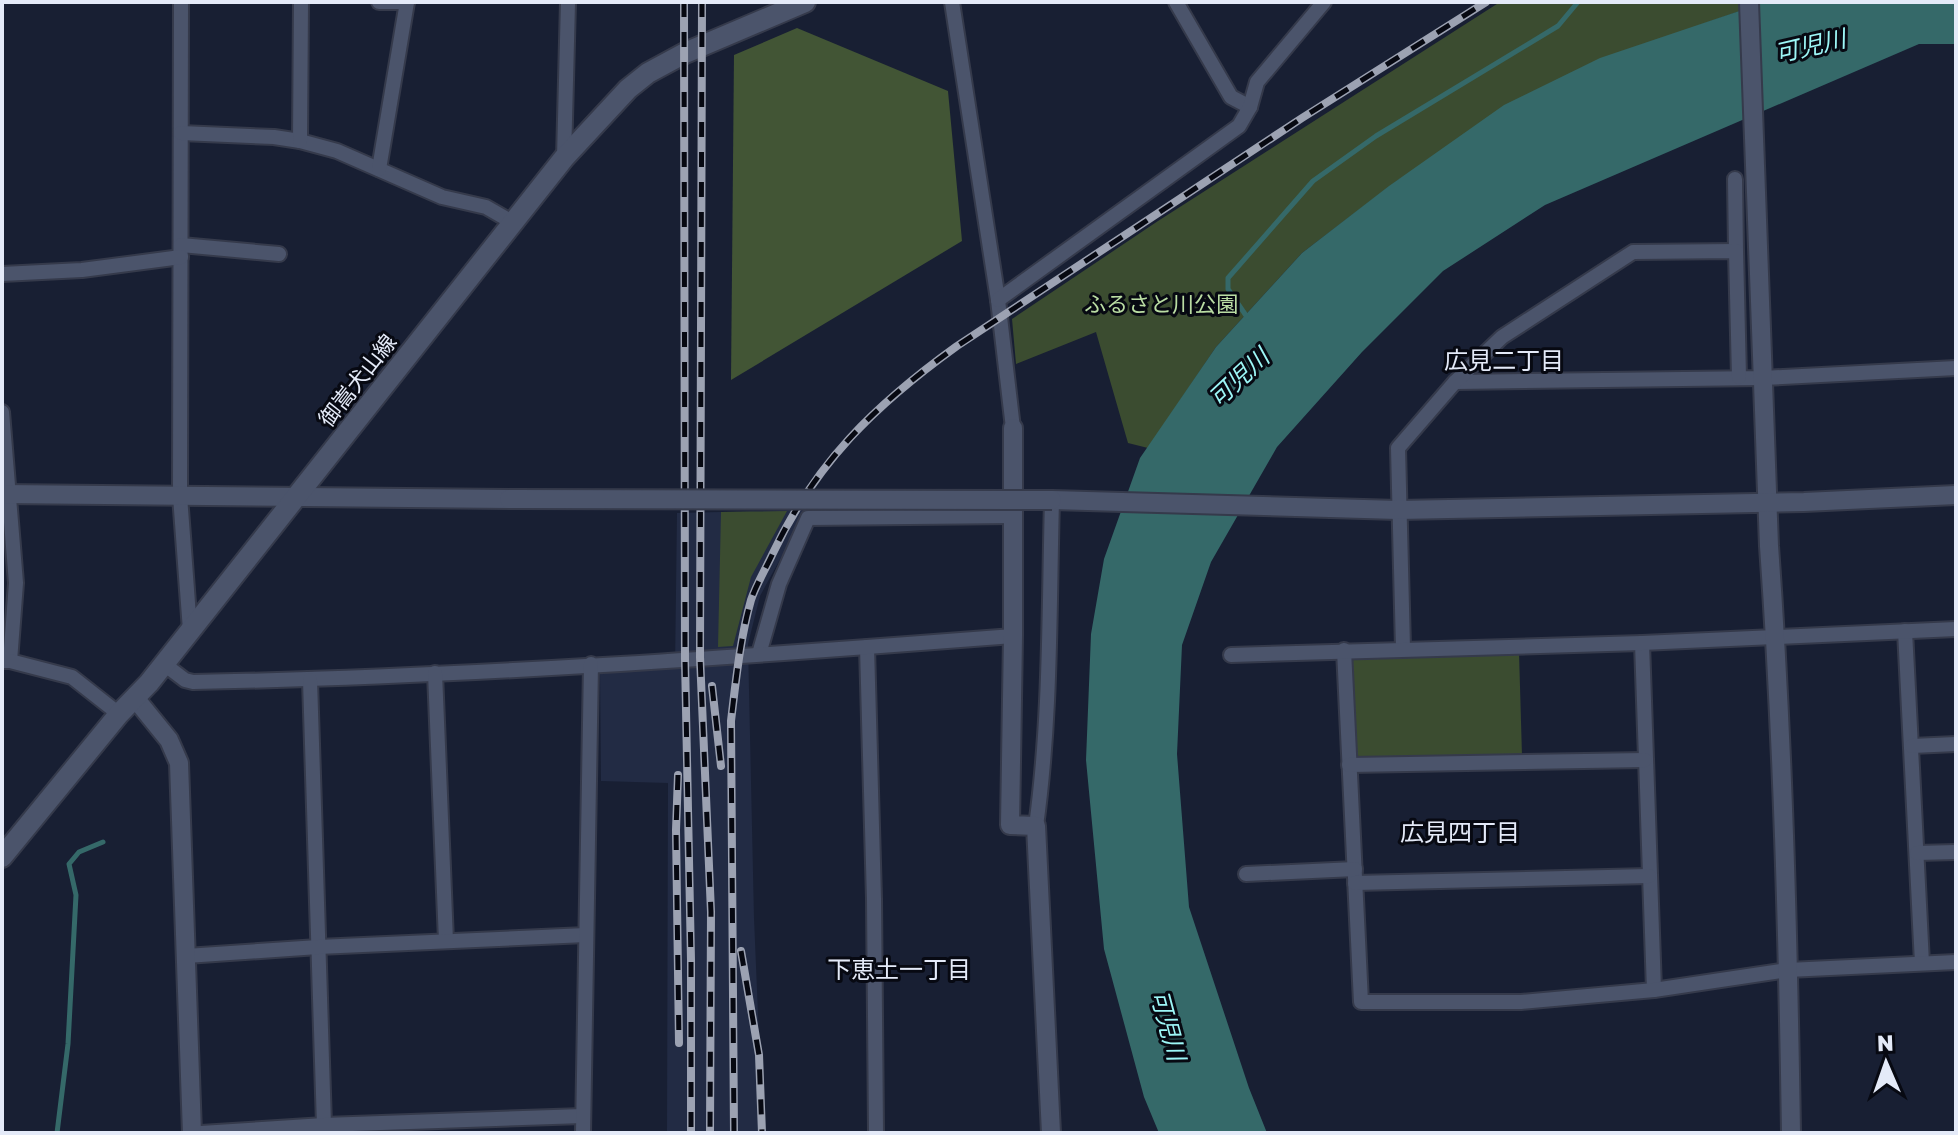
<svg xmlns="http://www.w3.org/2000/svg" width="1958" height="1135" font-family="'Golos Text','Noto Sans JP',sans-serif">
  <style>
    .built { fill: #222b44 }
    .green { fill: #3b4c30 }
    .forest { fill: #425535 }
    .water { fill: #356969 }
    .lines { fill: none; stroke-linecap: round; stroke-linejoin: round }
    .stream { stroke: #356969; stroke-width: 5 }
    .minor-casing { stroke: #353a4b; stroke-width: 18 }
    .tertiary-casing { stroke: #353a4b; stroke-width: 22 }
    .secondary-casing { stroke: #353a4b; stroke-width: 24 }
    .minor { stroke: #4b546b; stroke-width: 14 }
    .tertiary { stroke: #4b546b; stroke-width: 18 }
    .secondary { stroke: #4b546b; stroke-width: 20 }
    .rail-casing { stroke: #9ca2b2; stroke-width: 8 }
    .rail { stroke: #070912; stroke-width: 5; stroke-dasharray: 15; stroke-linecap: butt }
    .tertiary-bridge-casing { stroke: #353a4b; stroke-width: 22; stroke-linecap: butt }
    .tertiary-bridge { stroke: #4b546b; stroke-width: 18 }
    .labels { text-anchor: middle; dominant-baseline: central; stroke-width: 6; stroke-linejoin: round; paint-order: stroke }
    .park-label { font-size: 22px; fill: #badda3; stroke: #070912 }
    .street-label { font-size: 22px; fill: #e4eaf8; stroke: #070912 }
    .water-label { font-size: 24px; font-style: italic; fill: #9df7f7; stroke: #070912 }
    .neighbourhood-label { font-size: 24px; fill: #e4eaf8; stroke: #070912 }
  </style>
  <rect width="100%" height="100%" fill="#181f33"/>
  <!-- built -->
  <path class="built" d="M807,510L760,596L748,644L754,918L763,1133H667L668,783L601,781L600,671L675,668L677,513Z"/>
  <!-- green -->
  <g class="green">
    <path d="M1500,2H1766L1697,26L1398,180L1302,253L1216,347L1148,448L1128,443L1096,332L1016,364L1012,319L1158,221Z"/>
    <path d="M787,511L751,577L733,646L718,647L721,512Z"/>
    <path d="M1519,652L1522,756L1355,758L1351,658Z"/>
  </g>
  <!-- forest -->
  <path class="forest" d="M797,28L948,91L962,241L731,380L734,55Z"/>
  <!-- water -->
  <path class="water" d="M1766,2H1956V44H1919L1545,205L1443,271L1362,352L1277,447L1211,562L1182,645L1177,754L1189,907L1249,1088L1267,1133H1159L1144,1097L1104,949L1086,760L1091,634L1104,559L1140,458L1216,347L1302,253L1389,186L1504,105L1600,58Z"/>
  <g class="lines">
    <!-- stream -->
    <g class="stream">
      <path d="M1247,317L1228,289V278L1313,181L1376,136L1558,26L1578,2"/>
      <path d="M57,1133L68,1044L76,895L69,864L79,852L103,842"/>
    </g>
    <defs>
      <g id="minor">
        <path d="M181,2L180,496L190,630"/>
        <path d="M379,2H407"/>
        <path d="M952,2L998,300L1013,428"/>
        <path d="M1176,2L1231,97L1250,107"/>
        <path d="M181,133L274,137L300,141L337,151L442,197L486,207L512,222"/>
        <path d="M300,141L301,2"/>
        <path d="M564,158L568,2"/>
        <path d="M379,169L407,2"/>
        <path d="M1735,179L1736,251"/>
        <path d="M181,245L279,254"/>
        <path d="M2,274L82,270L181,257"/>
        <path d="M998,300L1239,126L1250,107L1257,82L1324,2"/>
        <path d="M1455,382L1763,378L1956,368"/>
        <path d="M2,412L16,583L10,661"/>
        <path d="M1905,631L1922,963"/>
        <path d="M1642,643L1654,990"/>
        <path d="M867,647L874,899L876,1133"/>
        <path d="M1403,648L1398,448L1455,382L1502,337L1633,252L1736,251L1739,377"/>
        <path d="M1344,650L1361,1002H1521L1654,990L1788,970L1956,962"/>
        <path d="M759,654L779,584L808,518L1013,516"/>
        <path d="M1231,655L1642,643L1956,629"/>
        <path d="M2,661H10L72,677L119,714"/>
        <path d="M164,664L185,680L193,682C466,677 740,657 1013,636"/>
        <path d="M435,673L446,941"/>
        <path d="M310,680L324,1125"/>
        <path d="M1912,746L1956,744"/>
        <path d="M1349,765L1645,760"/>
        <path d="M1036,826C1051,718 1049,609 1052,500"/>
        <path d="M1917,853L1956,852"/>
        <path d="M1246,874L1355,869"/>
        <path d="M1355,883L1649,876"/>
        <path d="M186,956L318,947L586,935"/>
        <path d="M201,1133L324,1125L583,1116"/>
        <path d="M583,1133L591,664"/>
      </g>
      <g id="tertiary">
        <path d="M1749,2L1769,546C1783,741 1788,937 1791,1133"/>
        <path d="M1013,428V636L1010,825L1036,826L1051,1133"/>
        <path d="M2,494L509,499"/>
        <path d="M1052,500L1398,510L1804,502L1956,495"/>
        <path d="M135,698L169,740L179,763L192,1133"/>
      </g>
      <path id="secondary" d="M2,857L119,714L149,683L564,158L628,89L648,73L685,53L805,2"/>
    </defs>
    <!-- minor casing -->
    <use href="#minor" class="minor-casing"/>
    <!-- tertiary casing -->
    <use href="#tertiary" class="tertiary-casing"/>
    <!-- secondary casing -->
    <use href="#secondary" class="secondary-casing"/>
    <!-- minor -->
    <use href="#minor" class="minor"/>
    <!-- tertiary -->
    <use href="#tertiary" class="tertiary"/>
    <!-- secondary -->
    <use href="#secondary" class="secondary"/>
    <defs>
      <g id="rail">
        <path d="M684,2L685,659L691,960V1133"/>
        <path d="M702,2L700,657L711,912L710,1133"/>
        <path d="M712,686L721,766"/>
        <path d="M678,775L676,830L679,1043"/>
        <path d="M741,951L759,1055L762,1133"/>
        <path d="M734,1133L731,721C736,680 740,639 751,600C756,585 765,570 772,555C815,463 875,405 957,346L1302,118L1486,2"/>
      </g>
    </defs>
    <!-- rail casing -->
    <use href="#rail" class="rail-casing"/>
    <!-- rail -->
    <use href="#rail" class="rail"/>
    <defs>
      <path id="tertiary-bridge" d="M509,499L1052,500"/>
    </defs>
    <!-- tertiary-bridge casing -->
    <use href="#tertiary-bridge" class="tertiary-bridge-casing"/>
    <!-- tertiary-bridge -->
    <use href="#tertiary-bridge" class="tertiary-bridge"/>
  </g>
  <g class="labels">
    <!-- park labels -->
    <g class="park-label">
      <text x="1161" y="303">ふるさと川公園</text>
    </g>
    <!-- street labels -->
    <g class="street-label">
      <text transform="translate(357 380) rotate(-52)">御嵩犬山線</text>
    </g>
    <!-- water labels -->
    <g class="water-label">
      <text transform="translate(1810 45) rotate(-13)">可児川</text>
      <text transform="translate(1238 377) rotate(-43)">可児川</text>
      <text transform="translate(1169 1025) rotate(75)">可児川</text>
    </g>
    <!-- neighbourhood labels -->
    <g class="neighbourhood-label">
      <text x="1504" y="359">広見二丁目</text>
      <text x="1460" y="831">広見四丁目</text>
      <text x="899" y="968">下恵土一丁目</text>
    </g>
  </g>
  <!-- border -->
  <rect width="1958" height="1135" fill="none" stroke="#e4eaf8" stroke-width="8"/>
  <!-- north arrow -->
  <g transform="translate(1886 1063) rotate(358)" stroke="#070912" stroke-width="6" paint-order="stroke">
  <path d="M0-6L14 30L0 20L-14 30Z" fill="#e4eaf8"/>
  <text y="-12" font-size="22" font-weight="bold" text-anchor="middle" fill="#e4eaf8">N</text>
  </g>
</svg>
